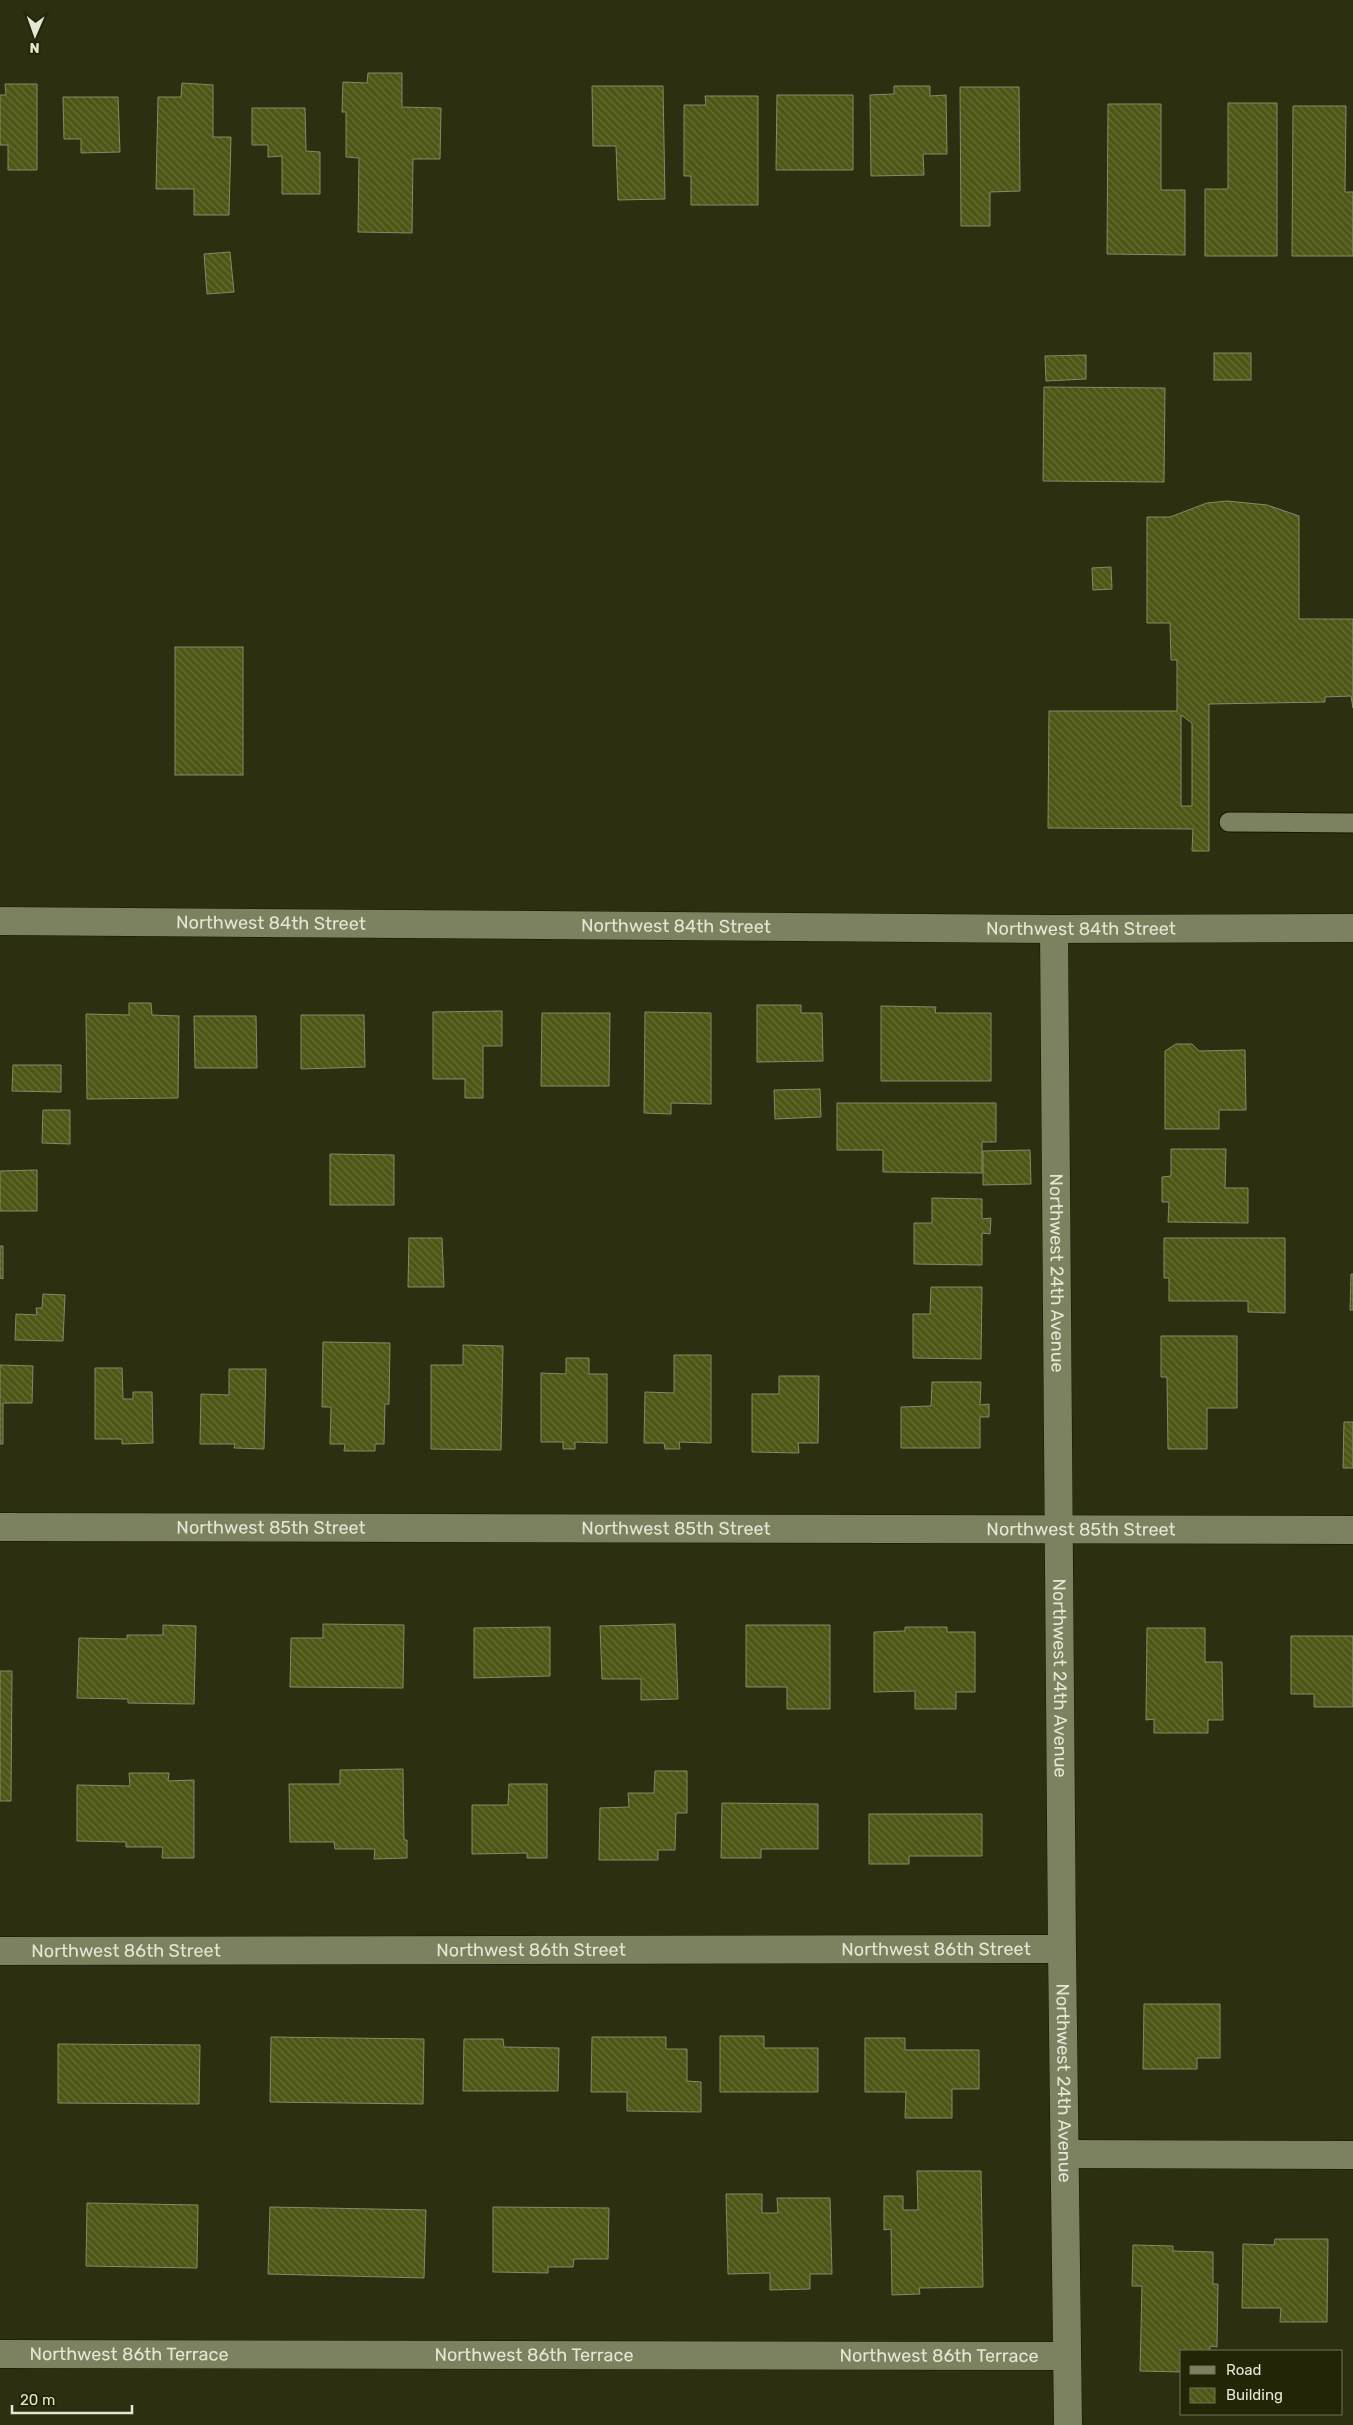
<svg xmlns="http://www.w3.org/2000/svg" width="1353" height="2425" font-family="Rubik,sans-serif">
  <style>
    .building { fill: url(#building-back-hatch); stroke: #858a68; fill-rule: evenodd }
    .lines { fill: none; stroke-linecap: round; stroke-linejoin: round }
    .lane-casing { stroke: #151700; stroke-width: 21 }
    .street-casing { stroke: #151700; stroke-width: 29 }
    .lane { stroke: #7c815f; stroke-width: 19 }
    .street { stroke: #7c815f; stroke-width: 28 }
    .labels { text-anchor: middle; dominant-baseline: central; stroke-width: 4; stroke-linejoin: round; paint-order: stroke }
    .street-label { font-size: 18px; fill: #e5e7d5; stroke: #232606 }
  </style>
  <defs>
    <pattern id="building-back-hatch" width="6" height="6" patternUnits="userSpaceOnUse" patternTransform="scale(1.25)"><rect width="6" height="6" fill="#4f5515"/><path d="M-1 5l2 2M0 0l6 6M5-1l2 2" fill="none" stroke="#686d36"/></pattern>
  </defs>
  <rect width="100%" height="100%" fill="#2c3010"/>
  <!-- building -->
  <g class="building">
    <path d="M368,73H402V107L441,108L440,159H413L412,233L358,232L359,158L346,157V112H342L343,82L367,83Z"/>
    <path d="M182,83L213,85V137H231L229,215H194V189H156L158,97H181Z"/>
    <path d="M5,84H37V170H8V145H0V95H6Z"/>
    <path d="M592,86H663L665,199L618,200L616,146H593Z"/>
    <path d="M894,86H930V96L946,95L947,154H923L924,175L871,176L870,95L894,94Z"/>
    <path d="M960,87H1019L1020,191L990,192V226H961Z"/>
    <path d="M777,95H853V170H776Z"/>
    <path d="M705,96H758V205H691V176H684V105H706Z"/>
    <path d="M63,97H118L120,152L81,153V139H64Z"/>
    <path d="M1228,103H1277V256H1205V189H1228Z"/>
    <path d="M1108,104H1161V190H1185V255L1107,254Z"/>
    <path d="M1293,106H1346L1345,192H1353V256H1292Z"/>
    <path d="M252,108H305L306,151L320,152V194H282V156L268,157V145H252Z"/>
    <path d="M230,252L234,292L207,294L204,254Z"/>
    <rect x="1214" y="353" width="37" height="27"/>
    <path d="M1086,355V379L1046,381L1045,356Z"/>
    <path d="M1044,387L1165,388L1164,482L1043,481Z"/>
    <path d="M1227,501L1267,505L1299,516V619H1353V708L1351,696L1325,697V702L1209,704V851H1192L1193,829L1048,828L1049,711H1177V660H1171L1170,623H1147V517H1170L1207,503ZM1181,715L1192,723V806H1181Z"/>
    <path d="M1111,567L1112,589L1093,590L1092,568Z"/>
    <rect x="175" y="647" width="68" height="128"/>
    <path d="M129,1003H151L152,1015L179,1016L178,1098L87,1099L86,1014L129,1015Z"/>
    <path d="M757,1005H801V1013H822L823,1061L757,1062Z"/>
    <path d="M881,1006L936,1007L935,1013H991V1081H881Z"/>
    <path d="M502,1011V1046H483V1098H465V1079H433V1012Z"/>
    <path d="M645,1012L711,1013V1104L671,1103V1114L644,1113Z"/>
    <path d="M542,1013H610L609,1086H541Z"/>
    <path d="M301,1015H364L365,1067L301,1069Z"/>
    <path d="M194,1016H256L257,1068H195Z"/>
    <path d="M1176,1044H1192L1199,1051L1245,1050L1246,1110H1219V1129H1165V1051Z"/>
    <path d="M13,1065H61V1092L12,1091Z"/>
    <path d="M820,1089L821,1117L775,1119L774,1090Z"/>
    <path d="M837,1103H996V1142H982V1173L883,1172V1150H837Z"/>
    <path d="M43,1110H70V1144L42,1143Z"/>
    <path d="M1171,1149H1226L1225,1188H1248V1223L1168,1222L1169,1202H1162V1177L1171,1176Z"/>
    <path d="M1030,1150L1031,1184L983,1185V1151Z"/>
    <path d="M330,1154L394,1155V1205H330Z"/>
    <path d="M37,1170V1211H0V1171Z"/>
    <path d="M932,1198L982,1199V1219L991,1218L990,1234L982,1233V1265L914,1264V1223H932Z"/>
    <path d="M409,1238H442L444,1287H408Z"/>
    <path d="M1164,1238H1285V1313L1248,1312V1301H1169V1278H1164Z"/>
    <path d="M0,1246H3V1279L0,1278Z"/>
    <path d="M1351,1274H1353V1310H1350Z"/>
    <path d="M931,1287H982L981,1359L913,1358V1314H930Z"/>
    <path d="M43,1294L65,1295L63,1341L15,1340L16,1314L37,1315L36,1308H42Z"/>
    <path d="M1161,1336H1237V1408H1207V1449H1168L1167,1377H1161Z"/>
    <path d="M323,1342L390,1343L389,1404H385L384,1444H375V1451H344L345,1444H330L331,1407H322Z"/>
    <path d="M463,1345L503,1346L501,1450L431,1449V1365H463Z"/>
    <path d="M674,1355H711V1443L679,1442L680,1449H665L664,1443H644L645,1392L674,1393Z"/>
    <path d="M566,1358H589V1374H607V1443L575,1442V1449H563V1442H541V1373L566,1374Z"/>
    <path d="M0,1365L33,1366L32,1403H3V1444H0Z"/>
    <path d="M95,1368H122L123,1399H133V1392H152L153,1443L122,1444V1439H95Z"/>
    <path d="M229,1369H266L264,1449L234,1448L235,1444H200L201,1394L229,1395Z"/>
    <path d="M779,1376H819L818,1443H798L799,1453L752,1452V1394H779Z"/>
    <path d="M932,1382H981L980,1405L989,1404V1417H980V1448H901V1407L931,1406Z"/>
    <path d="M1344,1422H1353V1468H1343Z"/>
    <path d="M323,1624L404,1625L403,1688L290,1687L291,1638H323Z"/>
    <path d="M675,1624L678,1699L641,1700V1679H602L600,1626Z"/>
    <path d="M163,1625L196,1626L194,1704L128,1703V1699L77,1698L79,1638L127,1639V1635H163Z"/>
    <path d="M746,1625H830V1709H787V1687H746Z"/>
    <path d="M550,1627V1676L474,1678V1628Z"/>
    <path d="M905,1627H947V1632H975V1692H956V1709H915V1691L874,1692V1632L905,1631Z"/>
    <path d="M1147,1628H1205V1662H1222L1223,1720H1208V1733H1154V1719L1146,1720Z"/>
    <path d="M1291,1636H1353V1707H1314V1694H1291Z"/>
    <path d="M0,1671H12L11,1801H0Z"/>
    <path d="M403,1769L404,1840H407V1858L374,1859L375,1849H335L334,1842H290L289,1784H340V1770Z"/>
    <path d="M655,1771H687V1813H676L675,1850H658V1860H599L600,1808L629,1807L628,1793H654Z"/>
    <path d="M129,1773H169L168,1781L194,1780V1858H162L163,1847H126V1842L77,1841V1785L130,1786Z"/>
    <path d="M509,1784H547V1858H527V1853L472,1854V1805H508Z"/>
    <path d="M722,1803L818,1804V1849H761V1858H721Z"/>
    <path d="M869,1814H982V1856H909V1864H869Z"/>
    <path d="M1144,2004H1220V2058H1197V2069H1143Z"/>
    <path d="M720,2036H764V2048H818V2092H720Z"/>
    <path d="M271,2037L424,2039L423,2104L270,2102Z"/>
    <path d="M592,2037H666V2049H687V2081L701,2082V2112L627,2111V2092H591Z"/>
    <path d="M865,2038H905V2050H979V2089H952V2118H905L906,2092H865Z"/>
    <path d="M464,2039H503L504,2047L559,2048L558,2091H463Z"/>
    <path d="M58,2044L200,2045L199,2104L58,2103Z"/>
    <path d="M917,2171H981L983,2287L919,2288L920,2294L892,2295L891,2229L884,2230V2196H903V2210H918Z"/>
    <path d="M726,2194H762V2213H778L777,2198H830L832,2274H810V2289L770,2290V2273L728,2274Z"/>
    <path d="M87,2203L198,2205L197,2268L86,2266Z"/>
    <path d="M270,2207L426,2210L424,2278L268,2274Z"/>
    <path d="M493,2207L609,2208L608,2259H574L573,2267H548V2273L493,2272Z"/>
    <path d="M1275,2239H1328L1327,2322H1280L1281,2308H1242L1243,2244L1274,2245Z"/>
    <path d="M1133,2245L1173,2246V2251L1213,2252V2284H1218L1217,2347L1210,2346V2351H1182V2372L1140,2371L1142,2286H1132Z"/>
  </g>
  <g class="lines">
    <defs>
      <path id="lane" d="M1229,822L1353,823"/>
      <g id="street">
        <path id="s1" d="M0,921L1054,929L1353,928"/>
        <path id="s2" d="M1054,929L1062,1949L1068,2425"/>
        <path id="s3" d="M0,1527L1353,1530"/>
        <path id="s4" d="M0,1951L1062,1949"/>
        <path d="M1065,2154L1353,2155"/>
        <path id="s5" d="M0,2354L1067,2356"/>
      </g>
    </defs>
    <!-- lane casing -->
    <use href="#lane" class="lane-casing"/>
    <!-- street casing -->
    <use href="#street" class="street-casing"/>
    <!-- lane -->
    <use href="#lane" class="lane"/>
    <!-- street -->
    <use href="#street" class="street"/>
  </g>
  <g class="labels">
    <!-- street labels -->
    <g class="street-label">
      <text stroke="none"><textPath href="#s1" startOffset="271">Northwest 84th Street</textPath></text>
      <text stroke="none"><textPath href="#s1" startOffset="676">Northwest 84th Street</textPath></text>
      <text stroke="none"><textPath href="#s1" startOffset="1081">Northwest 84th Street</textPath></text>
      <text stroke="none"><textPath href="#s2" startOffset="344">Northwest 24th Avenue</textPath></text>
      <text stroke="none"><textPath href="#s3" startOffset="271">Northwest 85th Street</textPath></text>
      <text stroke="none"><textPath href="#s3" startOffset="676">Northwest 85th Street</textPath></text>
      <text stroke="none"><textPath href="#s3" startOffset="1081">Northwest 85th Street</textPath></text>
      <text stroke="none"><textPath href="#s2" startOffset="749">Northwest 24th Avenue</textPath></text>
      <text stroke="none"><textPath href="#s4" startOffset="936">Northwest 86th Street</textPath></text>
      <text stroke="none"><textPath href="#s4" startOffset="126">Northwest 86th Street</textPath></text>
      <text stroke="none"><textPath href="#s4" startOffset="531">Northwest 86th Street</textPath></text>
      <text stroke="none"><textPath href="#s2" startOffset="1154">Northwest 24th Avenue</textPath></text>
      <text stroke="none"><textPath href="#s5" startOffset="129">Northwest 86th Terrace</textPath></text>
      <text stroke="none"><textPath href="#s5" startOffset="534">Northwest 86th Terrace</textPath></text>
      <text stroke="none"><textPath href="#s5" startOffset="939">Northwest 86th Terrace</textPath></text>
    </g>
  </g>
  <!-- legend -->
  <rect x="1180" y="2350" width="162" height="65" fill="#232606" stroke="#717359"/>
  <rect x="1190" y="2366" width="25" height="8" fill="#7c815f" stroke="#717359"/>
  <text x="1226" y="2375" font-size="15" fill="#e5e7d5">Road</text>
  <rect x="1190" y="2388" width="25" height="15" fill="url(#building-back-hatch)" stroke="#717359"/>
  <text x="1226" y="2400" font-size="15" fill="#e5e7d5">Building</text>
  <!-- north arrow -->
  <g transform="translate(35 35) rotate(182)" stroke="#232606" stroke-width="4" paint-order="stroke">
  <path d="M0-4L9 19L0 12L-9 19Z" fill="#e5e7d5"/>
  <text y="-8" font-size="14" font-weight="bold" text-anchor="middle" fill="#e5e7d5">N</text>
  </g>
  <!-- scale -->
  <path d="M12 2405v8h120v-8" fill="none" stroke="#e5e7d5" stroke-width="2.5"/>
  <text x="20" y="2405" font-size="15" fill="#e5e7d5" stroke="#232606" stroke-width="4" paint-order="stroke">20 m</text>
</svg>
